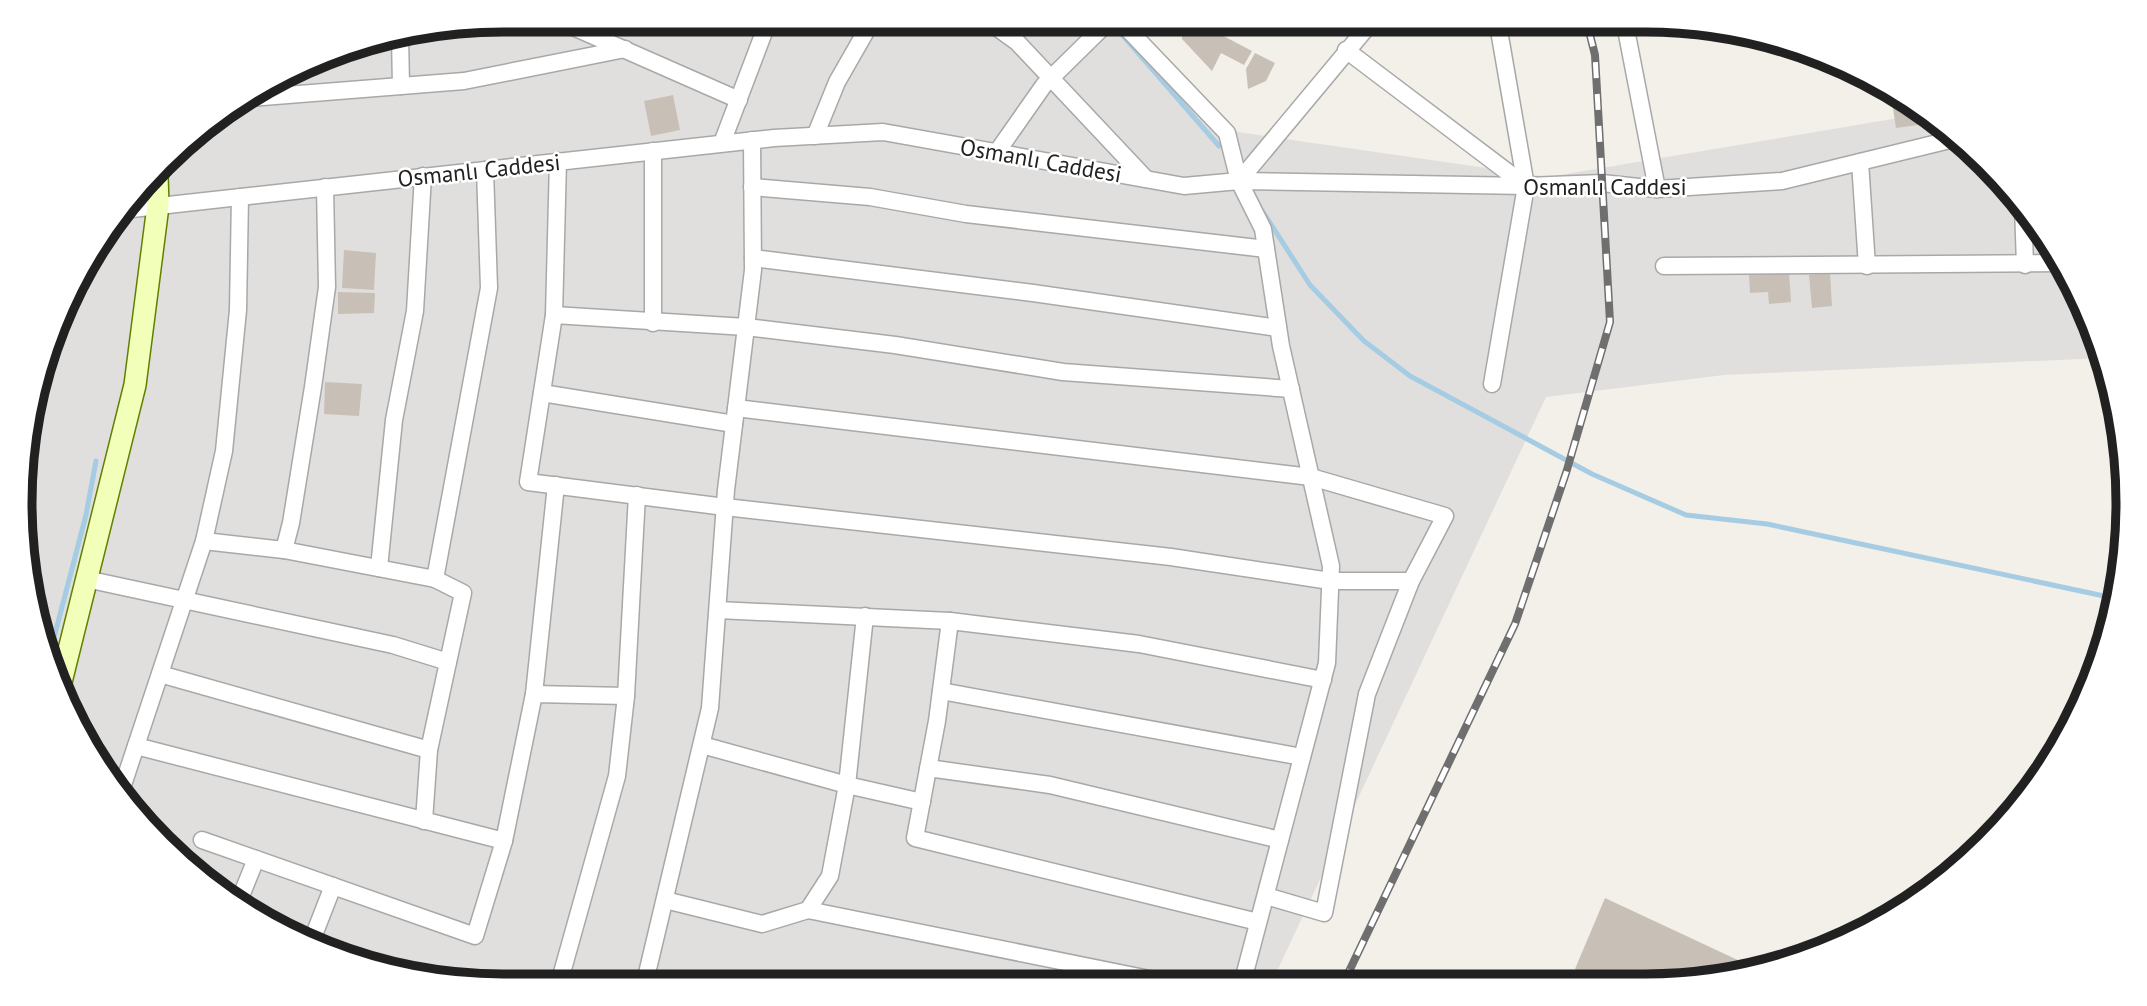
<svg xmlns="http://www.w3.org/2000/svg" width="2147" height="1006" font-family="'PT Sans',sans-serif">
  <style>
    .residential { fill: #e0dfde }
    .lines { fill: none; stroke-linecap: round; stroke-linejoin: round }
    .stream { stroke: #a5cce3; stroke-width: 5 }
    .building { fill: #c8c0b6 }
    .street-casing { stroke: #a8a8a8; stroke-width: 19 }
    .secondary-casing { stroke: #608100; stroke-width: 24 }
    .street { stroke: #fff; stroke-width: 16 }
    .secondary { stroke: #f1ffb9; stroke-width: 21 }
    .rail-casing { stroke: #6f6f6f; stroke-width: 8 }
    .rail { stroke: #fff; stroke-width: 5; stroke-dasharray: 16; stroke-linecap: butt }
    .labels { text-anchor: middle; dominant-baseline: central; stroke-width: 5; stroke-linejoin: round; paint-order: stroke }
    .street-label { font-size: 23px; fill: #212121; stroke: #fff }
    .rim { fill: none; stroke: #212121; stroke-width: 9 }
  </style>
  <rect width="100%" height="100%" fill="#f2f0e8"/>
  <!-- residential -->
  <path class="residential" d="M503,19H1104L1238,132L1548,177L1928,113L1986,161L2046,235L2091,318L2103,358L1724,375L1546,397L1271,984L503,987L408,977L318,950L184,866L119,797L69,717L23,566L29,408L56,318L101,235L208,119L347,45Z"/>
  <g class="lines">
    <!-- stream -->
    <g class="stream">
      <path d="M1119,31L1219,146"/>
      <path d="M1263,212L1310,285L1364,341L1410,376L1592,474L1686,515L1767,524L2118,599"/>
      <path d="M50,653L86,515L96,461"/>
    </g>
  </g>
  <!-- building -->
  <g class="building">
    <path d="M1195,21L1252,51L1244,65L1221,53L1212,71L1182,39V30Z"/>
    <path d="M1255,53L1275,63L1266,81L1248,89L1246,69Z"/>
    <path d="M1890,89L1914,102L1918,125L1896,128Z"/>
    <path d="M673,95L680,130L651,136L644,101Z"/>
    <path d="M344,250L376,253L374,290L342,288Z"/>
    <path d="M1789,272L1791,302L1769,304L1768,292L1750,293L1749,275Z"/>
    <path d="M1830,273L1832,306L1812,308L1809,275Z"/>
    <path d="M338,292L375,293L374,313L338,314Z"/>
    <path d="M325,382L362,384L359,416L324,414Z"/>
    <path d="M1605,898L1757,969L1708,983H1608L1575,969Z"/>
  </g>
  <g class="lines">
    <defs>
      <g id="street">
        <path d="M555,19L739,100"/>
        <path d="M985,19L1017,42L1146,179"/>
        <path d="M1118,19L1227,133L1239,181L1263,229L1281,346L1331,566L1327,663L1242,984"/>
        <path d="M1624,19L1657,189"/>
        <path d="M400,36L401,86"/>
        <path d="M1346,50L1526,186"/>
        <path d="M249,98L464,81L625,49"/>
        <path d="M815,136L837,82L873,19"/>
        <path d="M722,143L769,19"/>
        <path d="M997,152L1044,85L1111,19"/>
        <path d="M558,161L554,315L528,482L725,507L1171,557L1330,581H1411"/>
        <path d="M1860,162L1867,266"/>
        <path d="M1239,181L1374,19"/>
        <path d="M752,187L870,197L966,214L1266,249"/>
        <path d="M2023,206L2025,265"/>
        <path d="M123,210L774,138L883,132L1184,186L1239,181L1526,186L1602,183L1657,189L1782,181L1958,138"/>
        <path d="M753,258L1033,293L1278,328"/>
        <path d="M1664,266L2062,263"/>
        <path d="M554,315L746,327L895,345L1063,372L1291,389"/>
        <path d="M653,323V151"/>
        <path d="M1492,384L1526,186L1497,19"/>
        <path d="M542,393L734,424"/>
        <path d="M736,408L1311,477L1445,516L1411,581L1367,694L1324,913L1266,896"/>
        <path d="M204,541L284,550L435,579L463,593L429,750L424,821"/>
        <path d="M284,550L291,523L313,387L327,287L325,187"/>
        <path d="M379,568L394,420L415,311L423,176"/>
        <path d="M86,579L393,645L448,662"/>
        <path d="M435,579L489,288L485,170"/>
        <path d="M718,610L950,621L1139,644L1323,680"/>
        <path d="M950,621L937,721L915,838L1258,922"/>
        <path d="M160,674L429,750"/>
        <path d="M941,691L1302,757"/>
        <path d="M534,694L556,485"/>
        <path d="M702,745L847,785L922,802"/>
        <path d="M136,746L504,841L534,694L626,696"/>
        <path d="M928,768L1050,785L1280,840"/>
        <path d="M119,797L204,541L224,451L238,310L240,197"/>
        <path d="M202,840L475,936L504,841"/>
        <path d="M665,900L762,924L808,910L830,876L847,785L865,616"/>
        <path d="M239,901L256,859"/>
        <path d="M808,910L1174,984"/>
        <path d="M310,945L333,886"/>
        <path d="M644,986L710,708L726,490L753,270L752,140"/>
        <path d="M791,986H792"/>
        <path d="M558,987L617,776L626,696L637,495"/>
      </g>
      <path id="secondary" d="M60,686L135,385L158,206L157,175"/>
    </defs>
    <!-- street casing -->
    <use href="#street" class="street-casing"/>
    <!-- secondary casing -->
    <use href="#secondary" class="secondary-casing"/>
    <!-- street -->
    <use href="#street" class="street"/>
    <!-- secondary -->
    <use href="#secondary" class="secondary"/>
    <defs>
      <path id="rail" d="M1343,984L1515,624L1566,473L1610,322L1595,55L1586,19"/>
    </defs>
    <!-- rail casing -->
    <use href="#rail" class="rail-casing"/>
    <!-- rail -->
    <use href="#rail" class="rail"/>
  </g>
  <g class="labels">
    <!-- street labels -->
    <g class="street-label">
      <text transform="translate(1041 160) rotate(10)">Osmanlı Caddesi</text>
      <text transform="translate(479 170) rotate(-6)">Osmanlı Caddesi</text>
      <text x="1605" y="186">Osmanlı Caddesi</text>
    </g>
  </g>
  <!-- crop -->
  <path d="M0 0H2147V1006H0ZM503 32H1645A471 471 0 0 1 2116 503V503A471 471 0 0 1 1645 974H503A471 471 0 0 1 32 503V503A471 471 0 0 1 503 32Z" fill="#fff" fill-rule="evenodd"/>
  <path class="rim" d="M503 32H1645A471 471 0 0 1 2116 503V503A471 471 0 0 1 1645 974H503A471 471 0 0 1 32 503V503A471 471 0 0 1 503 32Z"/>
</svg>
